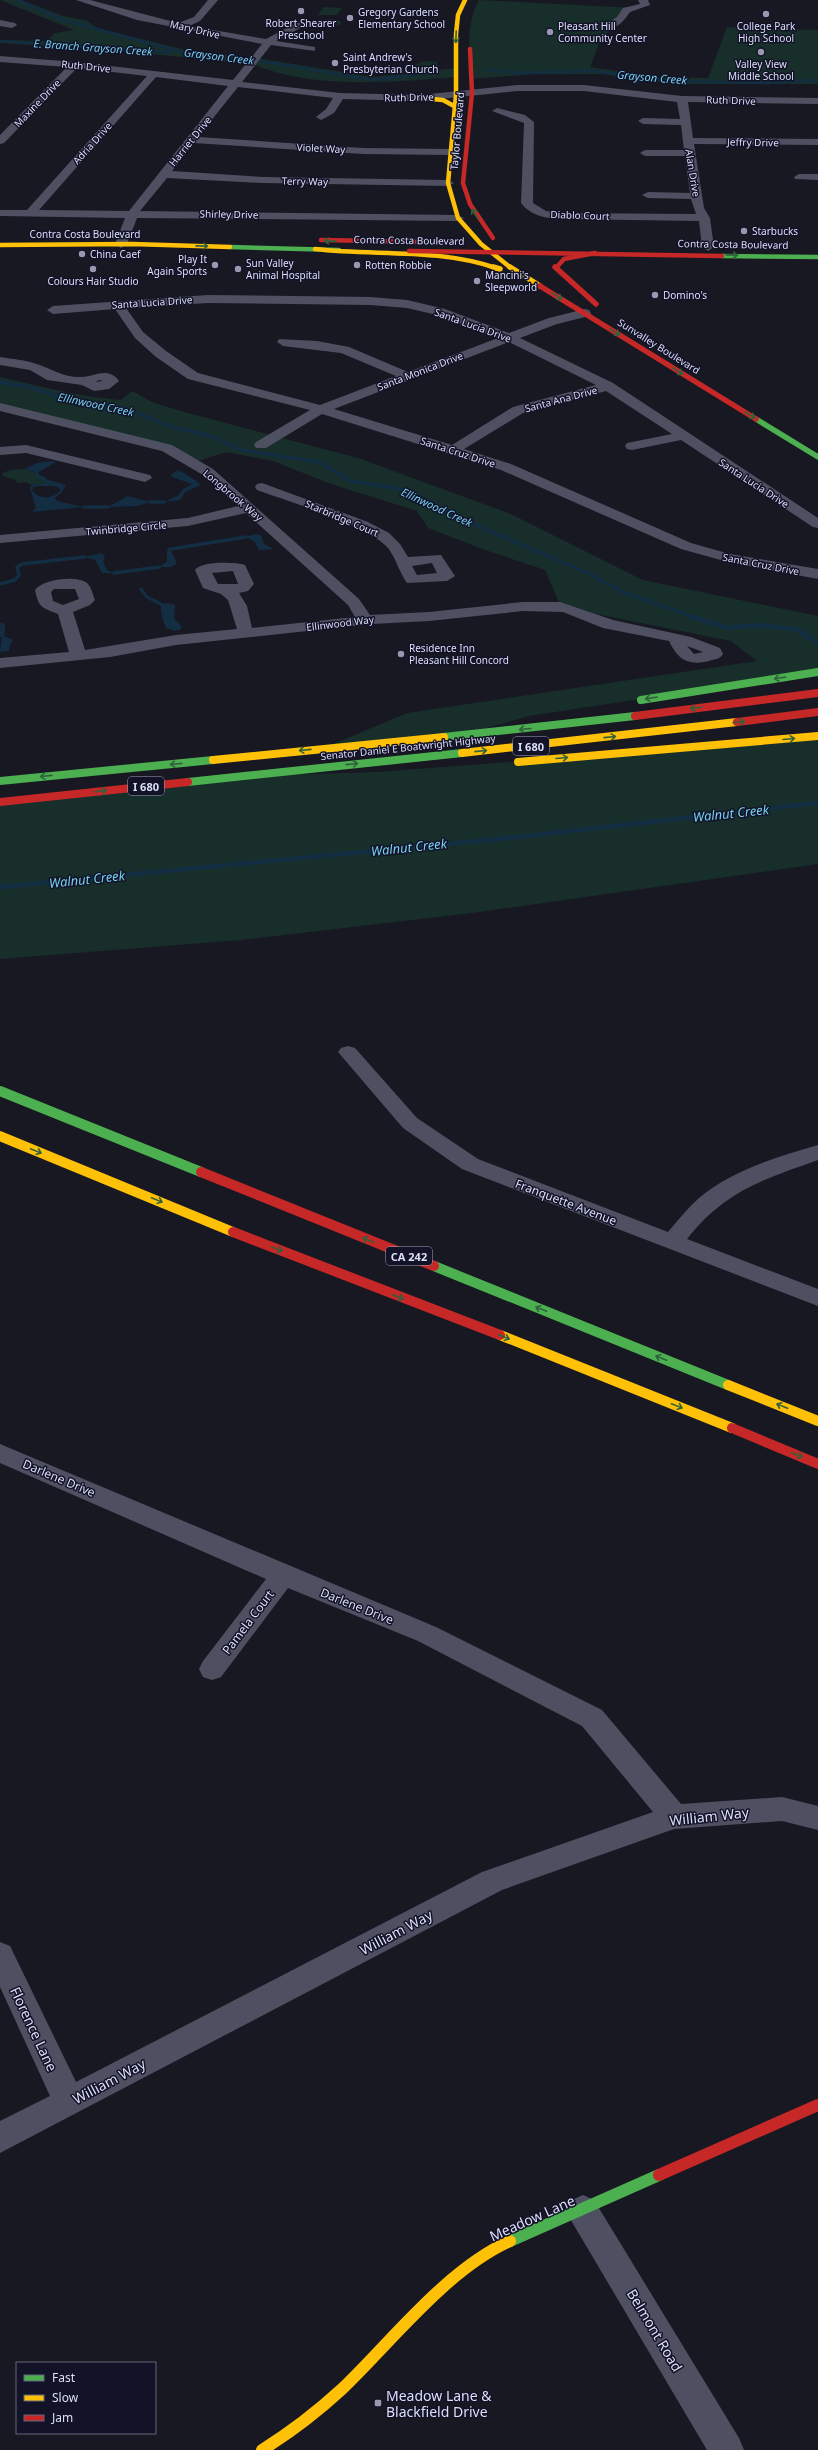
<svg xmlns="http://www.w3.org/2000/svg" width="818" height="2450" font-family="'Noto Sans',sans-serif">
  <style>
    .green { fill: #172e2a }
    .water { fill: #132d43; fill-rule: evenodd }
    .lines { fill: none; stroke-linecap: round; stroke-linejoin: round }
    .stream-far2 { stroke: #132d43; stroke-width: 2.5 }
    .stream-far1 { stroke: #132d43; stroke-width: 3.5 }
    .stream { stroke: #132d43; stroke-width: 4.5 }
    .street { fill: #4e5062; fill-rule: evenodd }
    .fast-far4 { stroke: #4caf50; stroke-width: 4.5 }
    .fast-far3 { stroke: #4caf50; stroke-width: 5.5 }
    .fast-far2 { stroke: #4caf50; stroke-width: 8 }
    .fast-far1 { stroke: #4caf50; stroke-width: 10 }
    .fast { stroke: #4caf50; stroke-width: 12 }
    .slow-far4 { stroke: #ffc107; stroke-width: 4.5 }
    .slow-far3 { stroke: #ffc107; stroke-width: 5.5 }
    .slow-far2 { stroke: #ffc107; stroke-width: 8 }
    .slow-far1 { stroke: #ffc107; stroke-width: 10 }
    .slow { stroke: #ffc107; stroke-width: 12 }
    .jam-far4 { stroke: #c62828; stroke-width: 4.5 }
    .jam-far3 { stroke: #c62828; stroke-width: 5.5 }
    .jam-far2 { stroke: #c62828; stroke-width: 8 }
    .jam-far1 { stroke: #c62828; stroke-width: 10 }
    .jam { stroke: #c62828; stroke-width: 12 }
    .oneway { stroke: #30613c }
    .poi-dot { fill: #9899af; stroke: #131328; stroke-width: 1.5 }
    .labels { text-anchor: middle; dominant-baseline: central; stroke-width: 3; stroke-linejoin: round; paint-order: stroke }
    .far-poi-label { font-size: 10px; fill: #dddffb; stroke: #131328; text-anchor: start }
    .far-street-label { font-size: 10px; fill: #dddffb; stroke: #131328 }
    .far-water-label { font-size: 11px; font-style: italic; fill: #76cff0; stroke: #131328 }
    .shield { fill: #131328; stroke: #a0a2bc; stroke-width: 1 }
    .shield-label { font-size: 11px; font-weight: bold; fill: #dddffb }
    .street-label { font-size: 12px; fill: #dddffb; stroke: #131328 }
    .water-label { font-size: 13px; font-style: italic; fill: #76cff0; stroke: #131328 }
    .near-street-label { font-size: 14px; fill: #dddffb; stroke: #131328 }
    .near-poi-label { font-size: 14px; fill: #dddffb; stroke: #131328; text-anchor: start }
  </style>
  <rect width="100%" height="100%" fill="#181823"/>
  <!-- green -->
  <g class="green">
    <path d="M0,0H22L63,16L85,20L98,28L193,52L257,58L373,77L456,68V77C392,82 312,90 252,64L109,50L0,43V40L47,41L55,33L74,30Z"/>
    <path d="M479,0L636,8L608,27L609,32L600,41L590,67L659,77L708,78L727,27L818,30V84H676L601,74H538L471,79C470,52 465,24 479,0Z"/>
    <path d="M323,7L342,8L337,15H318Z"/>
    <path d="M330,19L340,21L341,24L328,27L315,24L318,20Z"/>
    <path d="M423,61L437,62V68L408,72L410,68Z"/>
    <path d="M0,377C40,386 80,397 121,400L132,391L152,402L177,410L358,458L511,514L643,580L818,616V672L529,716L469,733L324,748L407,713L757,661L731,641L561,607L545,570L485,550L428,528L417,511L331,484L273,461L226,452L192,463L167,448L0,407Z"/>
    <path d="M24,469L37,473L38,476L45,479V483L32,485L26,482L17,483L16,480L3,476V473L10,470Z"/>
    <path d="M818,736V864L472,913L241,940L0,959V802L243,776L376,772L551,759Z"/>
  </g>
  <!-- water -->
  <g class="water">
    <path d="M53,461L56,462L37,473L24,469L37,463Z"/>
    <path d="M178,470C181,471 198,481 201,485L185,492L180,500L164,502L179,495L183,489L192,484L172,477L171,475Z"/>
    <path d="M45,479L66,485L61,493L55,498L57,501L84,507L32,512L36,508L30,488L32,485L45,483ZM38,486H56L61,490C53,499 41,500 32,491L33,487Z"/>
    <path d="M128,496L150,502L137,506L108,507Z"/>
    <path d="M255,534L261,535L264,544L274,549L259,550L255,542L246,537Z"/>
    <path d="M169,547L177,563L171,567H159L167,562V551Z"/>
    <path d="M102,553L105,557L103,562L107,570L114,573H102L95,560L84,557Z"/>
    <path d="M167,603L175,605L174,618L181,626V629L175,631L166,628C163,620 160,613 161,604Z"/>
    <path d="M2,635L13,640L10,645L9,651L0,652Z"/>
  </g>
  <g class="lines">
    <!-- stream-far2 -->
    <g class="stream-far2">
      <path d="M17,0L63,20L186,53L266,62L373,80L428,73"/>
      <path d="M0,41L171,52"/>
      <path d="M486,70L522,73L592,71L673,81L768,83L818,80"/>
    </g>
    <!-- stream-far1 -->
    <g class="stream-far1">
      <path d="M0,382L29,387L60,397L125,408L172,427L211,436L241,450L319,462L351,481L406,490L478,526L590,574L623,592L693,617"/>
      <path d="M37,473L38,476L45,479"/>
      <path d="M150,502H164"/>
      <path d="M84,507H108"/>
      <path d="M171,549L246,537"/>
      <path d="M114,573L159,567"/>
      <path d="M0,584L15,580L19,575L17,567L22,564L84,557"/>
      <path d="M141,589L147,597L161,604"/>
    </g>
    <!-- stream -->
    <g class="stream">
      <path d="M690,616L727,628L754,625L796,629L818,643"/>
      <path d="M0,625L3,626L2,635"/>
      <path d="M0,887L527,836L818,803"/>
    </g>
    <!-- street -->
    <g class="street">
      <path d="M76,0H90L178,23L194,17L208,0H218L200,21L189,26L266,39L296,23H302V27L276,41L315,47V51L271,45L242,82L340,93L420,95L517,85H584L682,96L818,98V104L688,102L693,138L818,139V145L694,144L704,208L710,218L714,247L708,251L702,247L699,221L560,219C545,218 531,216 521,203L524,123L492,111L497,108L525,115L534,122L533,203L546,211L560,213L696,214L691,199L648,198L642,195L648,192L690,193L685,156H645L640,153L645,150H684L681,125L643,124L638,121L643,118L680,119L677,102L584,91H517L420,101L343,99L334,113L321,120L316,117L326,109L333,98L238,87L198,137L363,148L450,149L455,152L450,155L363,154L194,143L172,171L263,177L448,180L454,183L448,186L263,183L167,178L140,211L458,215L464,218L458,221L137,218L127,244L121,248L115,244L125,218L0,216V210H27L147,76L77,68L4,143L0,144V135L67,67L0,62V56L75,62L233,80L262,44L137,20ZM156,77L228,86L129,211L39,210Z"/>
      <path d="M638,0H648L650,5L630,12C625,20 615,31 605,29V25L617,17L623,8L640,4Z"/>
      <path d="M0,20L15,23L17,25L12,28L0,26Z"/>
      <path d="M799,174H818V180L795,179L794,177Z"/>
      <path d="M208,295L370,297L407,300L445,309L509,333L549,318L585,309L589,310L591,313L589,316L557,324L520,338L613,383L818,518V528L813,527L681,440L632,450L627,449L625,446L627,443L672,434L606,391L523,413L464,449L511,464L691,543L730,554L818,569V579L728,562L681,549L501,470L322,414L266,448H256L254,445L256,442L310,410L188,379L156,357L135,338L115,309L53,314L47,310L53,306ZM208,303L370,305L407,308L437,315L498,338L408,372L349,347L317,341L279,339L277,342L283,346L341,353L396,376L320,405L198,373L166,351L143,332L126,308ZM509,342L596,385L513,407L452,445L334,409Z"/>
      <path d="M0,357C12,359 25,360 37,364C52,369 64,378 82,377C94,377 108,366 119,381L109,389L94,391L82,385L47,380L30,370L0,365ZM99,380L103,381L95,382Z"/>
      <path d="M0,403L172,445L213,469L359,599L370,615L429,612L523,602H560L613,620L691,637L720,648L723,654C720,659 715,659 709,661C688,666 678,660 669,641L603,628L563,612L523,611L429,621L372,624L176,645L110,657L0,668V658L69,652L58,614C41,607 39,608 35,590C43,579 76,575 87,583C91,586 93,595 95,600L90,605L73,612L85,650L176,635L237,629L228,600L221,594L203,588L195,570C202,561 235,562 245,565L254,584L248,591L239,593L247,606L252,628L355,617L348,605L246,513L188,526L0,543V535L188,518L238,506L203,475L162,451L0,411ZM233,571L238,584H218L212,573ZM54,589H75L79,599L63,605L53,601L51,592ZM687,646L703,652L694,654Z"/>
      <path d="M26,445L150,475L152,478L145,482L26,453L0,455V447Z"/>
      <path d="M262,483L368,522L389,533L400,544L408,557L441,555L455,576L447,581L407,583C399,572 396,558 388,548C370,526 287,501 257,490L255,487L257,484ZM432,563L437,573L417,575L412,566Z"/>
      <path d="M348,1046L355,1048L417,1118L478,1159L668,1232C678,1220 688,1208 699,1198C731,1171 779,1156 818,1145V1160C762,1180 725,1191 687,1239L818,1289V1306L462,1169L403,1128L338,1052L341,1048Z"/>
      <path d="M0,1444L436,1627L602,1710L681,1804L782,1797L818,1806V1830L782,1821L674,1829L502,1890L0,2153V2121L50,2096L0,1987V1942L10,1946L76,2082L482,1872L653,1812L582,1726L418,1641L288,1588L221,1677L212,1680L203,1677L199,1669L203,1661L266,1579L0,1463Z"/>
      <path d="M583,2195L594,2200L739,2438L744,2450H707L572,2222L567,2211L572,2200Z"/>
    </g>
    <!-- fast-far4 -->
    <g class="fast-far4">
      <path d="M230,247L339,250"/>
      <path d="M722,256L818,257"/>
    </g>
    <!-- fast-far3 -->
    <path class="fast-far3" d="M756,419L818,457"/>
    <!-- fast-far2 -->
    <g class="fast-far2">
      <path d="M641,700L818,672"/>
      <path d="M444,737L635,716"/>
      <path d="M0,781L213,760"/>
      <path d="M188,782L462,753"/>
    </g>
    <!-- fast-far1 -->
    <g class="fast-far1">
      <path d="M0,1091L201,1172"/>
      <path d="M434,1266L728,1385"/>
    </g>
    <!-- fast -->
    <path class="fast" d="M510,2241L659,2175"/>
    <!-- slow-far4 -->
    <g class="slow-far4">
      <path d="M465,0L458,15L456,34V95L448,183L458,218L481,244L511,268"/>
      <path d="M420,98L443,100L454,106"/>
      <path d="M0,245L132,244L230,247"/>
      <path d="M315,249C376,256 437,248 496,268"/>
    </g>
    <!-- slow-far3 -->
    <g class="slow-far3">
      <path d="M493,267L500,269"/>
      <path d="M510,267L540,286"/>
    </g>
    <!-- slow-far2 -->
    <g class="slow-far2">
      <path d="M462,753L737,722"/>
      <path d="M213,760L444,737"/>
      <path d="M518,762L818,736"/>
    </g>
    <!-- slow-far1 -->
    <g class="slow-far1">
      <path d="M0,1136L233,1232"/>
      <path d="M500,1335L732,1428"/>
      <path d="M728,1385L818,1421"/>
    </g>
    <!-- slow -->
    <path class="slow" d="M262,2450C291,2432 317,2412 342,2389C392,2341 446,2270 510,2241"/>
    <!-- jam-far4 -->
    <g class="jam-far4">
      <path d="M470,49L472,93L463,183L470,204L493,238"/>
      <path d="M321,240L427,242"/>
      <path d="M409,251L722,256"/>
      <path d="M556,268L564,259L595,253"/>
    </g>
    <!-- jam-far3 -->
    <g class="jam-far3">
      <path d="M555,267L596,304"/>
      <path d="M540,286L756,419"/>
    </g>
    <!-- jam-far2 -->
    <g class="jam-far2">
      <path d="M635,716L818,693"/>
      <path d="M737,722L818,712"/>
      <path d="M0,802L188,782"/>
    </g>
    <!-- jam-far1 -->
    <g class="jam-far1">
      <path d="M201,1172L434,1266"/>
      <path d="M233,1232L500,1335"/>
      <path d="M732,1428L818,1464"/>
    </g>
    <!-- jam -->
    <path class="jam" d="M659,2175L818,2105"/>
  </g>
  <!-- one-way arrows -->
  <defs><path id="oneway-shaft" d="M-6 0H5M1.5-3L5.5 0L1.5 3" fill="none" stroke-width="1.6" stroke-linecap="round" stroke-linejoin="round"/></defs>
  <g class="oneway">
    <use href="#oneway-shaft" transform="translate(456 37) rotate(92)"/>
    <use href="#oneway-shaft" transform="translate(475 214) rotate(-122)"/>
    <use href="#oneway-shaft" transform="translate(330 241) rotate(-179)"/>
    <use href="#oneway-shaft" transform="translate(202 246) rotate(1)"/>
    <use href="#oneway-shaft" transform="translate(732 255) rotate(1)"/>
    <use href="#oneway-shaft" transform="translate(557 296) rotate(32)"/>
    <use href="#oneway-shaft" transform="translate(615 332) rotate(32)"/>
    <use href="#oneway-shaft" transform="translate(678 371) rotate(32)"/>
    <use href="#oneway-shaft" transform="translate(750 415) rotate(32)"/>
    <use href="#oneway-shaft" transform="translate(780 678) rotate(171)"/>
    <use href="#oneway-shaft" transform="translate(651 698) rotate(172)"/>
    <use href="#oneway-shaft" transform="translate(696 708) rotate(173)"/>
    <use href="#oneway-shaft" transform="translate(739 722) rotate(-7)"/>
    <use href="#oneway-shaft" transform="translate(525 729) rotate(175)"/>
    <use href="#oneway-shaft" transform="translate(610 737) rotate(-6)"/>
    <use href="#oneway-shaft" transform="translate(789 739) rotate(-5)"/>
    <use href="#oneway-shaft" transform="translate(305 750) rotate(174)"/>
    <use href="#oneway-shaft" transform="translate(481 751) rotate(-6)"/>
    <use href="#oneway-shaft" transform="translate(562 758) rotate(-5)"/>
    <use href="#oneway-shaft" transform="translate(176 764) rotate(174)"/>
    <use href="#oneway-shaft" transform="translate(352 764) rotate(-6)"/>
    <use href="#oneway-shaft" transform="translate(46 776) rotate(174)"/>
    <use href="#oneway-shaft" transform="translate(101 791) rotate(-6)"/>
    <use href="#oneway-shaft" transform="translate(36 1151) rotate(22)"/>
    <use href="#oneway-shaft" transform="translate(157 1200) rotate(22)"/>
    <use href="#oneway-shaft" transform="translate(368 1240) rotate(-158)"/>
    <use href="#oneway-shaft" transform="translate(277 1249) rotate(22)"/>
    <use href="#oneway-shaft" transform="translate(398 1297) rotate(21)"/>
    <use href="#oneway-shaft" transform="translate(541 1309) rotate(-158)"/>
    <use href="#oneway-shaft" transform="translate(504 1337) rotate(21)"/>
    <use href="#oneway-shaft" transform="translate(661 1358) rotate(-158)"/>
    <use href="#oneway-shaft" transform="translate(677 1406) rotate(22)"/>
    <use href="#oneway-shaft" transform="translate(782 1406) rotate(-158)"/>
    <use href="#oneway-shaft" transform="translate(797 1455) rotate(22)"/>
  </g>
  <!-- markers -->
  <g class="poi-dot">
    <circle cx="301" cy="11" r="4"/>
    <circle cx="766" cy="14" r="4"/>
    <circle cx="350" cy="18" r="4"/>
    <circle cx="550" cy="32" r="4"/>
    <circle cx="761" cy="52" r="4"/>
    <circle cx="335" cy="63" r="4"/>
    <circle cx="744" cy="231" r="4"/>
    <circle cx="82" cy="254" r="4"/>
    <circle cx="215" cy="265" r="4"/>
    <circle cx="357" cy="265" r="4"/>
    <circle cx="93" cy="269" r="4"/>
    <circle cx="238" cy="269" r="4"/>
    <circle cx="477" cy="281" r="4"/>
    <circle cx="655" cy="295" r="4"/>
    <circle cx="401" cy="654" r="4"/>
    <rect x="374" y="2399" width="8" height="8" rx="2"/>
  </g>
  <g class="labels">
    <!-- far-poi labels -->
    <g class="far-poi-label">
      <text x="358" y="12">Gregory Gardens<tspan x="358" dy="12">Elementary School</tspan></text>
      <text x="301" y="23" text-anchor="middle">Robert Shearer<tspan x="301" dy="12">Preschool</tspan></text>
      <text x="558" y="26">Pleasant Hill<tspan x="558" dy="12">Community Center</tspan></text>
      <text x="766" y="26" text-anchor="middle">College Park<tspan x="766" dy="12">High School</tspan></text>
      <text x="343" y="57">Saint Andrew's<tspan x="343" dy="12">Presbyterian Church</tspan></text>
      <text x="761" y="64" text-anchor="middle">Valley View<tspan x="761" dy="12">Middle School</tspan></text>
      <text x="752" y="231">Starbucks</text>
      <text x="90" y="254">China Caef</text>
      <text x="207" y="259" text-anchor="end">Play It<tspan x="207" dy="12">Again Sports</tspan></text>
      <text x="246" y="263">Sun Valley<tspan x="246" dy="12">Animal Hospital</tspan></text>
      <text x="365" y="265">Rotten Robbie</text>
      <text x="485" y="275">Mancini's<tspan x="485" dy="12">Sleepworld</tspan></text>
      <text x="93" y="281" text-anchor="middle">Colours Hair Studio</text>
      <text x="663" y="295">Domino's</text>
      <text x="409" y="648">Residence Inn<tspan x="409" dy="12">Pleasant Hill Concord</tspan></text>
    </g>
    <!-- far-street labels -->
    <g class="far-street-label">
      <text transform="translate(195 29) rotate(13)">Mary Drive</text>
      <text transform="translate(86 66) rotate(6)">Ruth Drive</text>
      <text transform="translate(409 97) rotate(-1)">Ruth Drive</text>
      <text transform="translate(731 100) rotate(2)">Ruth Drive</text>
      <text transform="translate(37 103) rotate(-46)">Maxine Drive</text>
      <text transform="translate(457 131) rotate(-85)">Taylor Boulevard</text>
      <text transform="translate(190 141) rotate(-51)">Harriet Drive</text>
      <text transform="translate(753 142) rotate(1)">Jeffry Drive</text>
      <text transform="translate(92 143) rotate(-48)">Adria Drive</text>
      <text transform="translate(321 148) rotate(3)">Violet Way</text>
      <text transform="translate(693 173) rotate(81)">Alan Drive</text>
      <text transform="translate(305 181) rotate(1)">Terry Way</text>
      <text transform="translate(229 214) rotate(1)">Shirley Drive</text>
      <text transform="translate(580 215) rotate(2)">Diablo Court</text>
      <text x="85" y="234">Contra Costa Boulevard</text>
      <text transform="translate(409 240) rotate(1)">Contra Costa Boulevard</text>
      <text transform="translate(733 244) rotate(1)">Contra Costa Boulevard</text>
      <text transform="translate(152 302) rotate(-4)">Santa Lucia Drive</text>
      <text transform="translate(473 325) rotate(20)">Santa Lucia Drive</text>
      <text transform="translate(659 346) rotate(32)">Sunvalley Boulevard</text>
      <text transform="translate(420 371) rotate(-21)">Santa Monica Drive</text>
      <text transform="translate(561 399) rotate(-15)">Santa Ana Drive</text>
      <text transform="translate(458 452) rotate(18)">Santa Cruz Drive</text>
      <text transform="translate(754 483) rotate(33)">Santa Lucia Drive</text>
      <text transform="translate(233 495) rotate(40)">Longbrook Way</text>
      <text transform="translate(342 518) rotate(23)">Starbridge Court</text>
      <text transform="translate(126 528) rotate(-5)">Twinbridge Circle</text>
      <text transform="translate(761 564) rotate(11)">Santa Cruz Drive</text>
      <text transform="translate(340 623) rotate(-7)">Ellinwood Way</text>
      <text transform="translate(408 747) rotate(-6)">Senator Daniel E Boatwright Highway</text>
    </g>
    <!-- far-water labels -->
    <g class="far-water-label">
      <text transform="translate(93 47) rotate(4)">E. Branch Grayson Creek</text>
      <text transform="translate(219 56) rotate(7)">Grayson Creek</text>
      <text transform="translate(652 77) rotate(5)">Grayson Creek</text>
      <text transform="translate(96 404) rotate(12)">Ellinwood Creek</text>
      <text transform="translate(437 507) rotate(25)">Ellinwood Creek</text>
    </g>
    <!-- shield labels -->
    <g class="shield">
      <rect x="513" y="737" width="36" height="18" rx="3"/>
      <rect x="128" y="777" width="36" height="18" rx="3"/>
      <rect x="386" y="1247" width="46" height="18" rx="3"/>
    </g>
    <g class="shield-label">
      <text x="531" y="746">I 680</text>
      <text x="146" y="786">I 680</text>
      <text x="409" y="1256">CA 242</text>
    </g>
    <!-- street labels -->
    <g class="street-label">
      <text transform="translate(566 1202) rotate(21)">Franquette Avenue</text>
      <text transform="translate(59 1478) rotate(23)">Darlene Drive</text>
      <text transform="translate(357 1606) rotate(22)">Darlene Drive</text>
      <text transform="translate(248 1622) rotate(-53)">Pamela Court</text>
    </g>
    <!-- water labels -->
    <g class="water-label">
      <text transform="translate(731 813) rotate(-6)">Walnut Creek</text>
      <text transform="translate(409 847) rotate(-6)">Walnut Creek</text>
      <text transform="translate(87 879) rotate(-6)">Walnut Creek</text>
    </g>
    <!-- near-street labels -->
    <g class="near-street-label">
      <text transform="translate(709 1816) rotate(-6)">William Way</text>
      <text transform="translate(396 1932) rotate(-28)">William Way</text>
      <text transform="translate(34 2029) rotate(65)">Florence Lane</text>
      <text transform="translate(109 2081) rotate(-28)">William Way</text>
      <text transform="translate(532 2218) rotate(-24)">Meadow Lane</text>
      <text transform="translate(655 2330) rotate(59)">Belmont Road</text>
    </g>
    <!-- near-poi labels -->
    <g class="near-poi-label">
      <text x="386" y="2395">Meadow Lane &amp;<tspan x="386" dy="16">Blackfield Drive</tspan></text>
    </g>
  </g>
  <!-- legend -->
  <rect x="16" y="2362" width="140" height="72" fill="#131328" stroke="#64657c"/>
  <rect x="24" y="2375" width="20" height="6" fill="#4caf50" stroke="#64657c"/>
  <text x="52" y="2382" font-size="12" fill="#dddffb">Fast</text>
  <rect x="24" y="2395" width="20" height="6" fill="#ffc107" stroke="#64657c"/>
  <text x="52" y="2402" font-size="12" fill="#dddffb">Slow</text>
  <rect x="24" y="2415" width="20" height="6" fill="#c62828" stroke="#64657c"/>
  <text x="52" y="2422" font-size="12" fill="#dddffb">Jam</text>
</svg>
